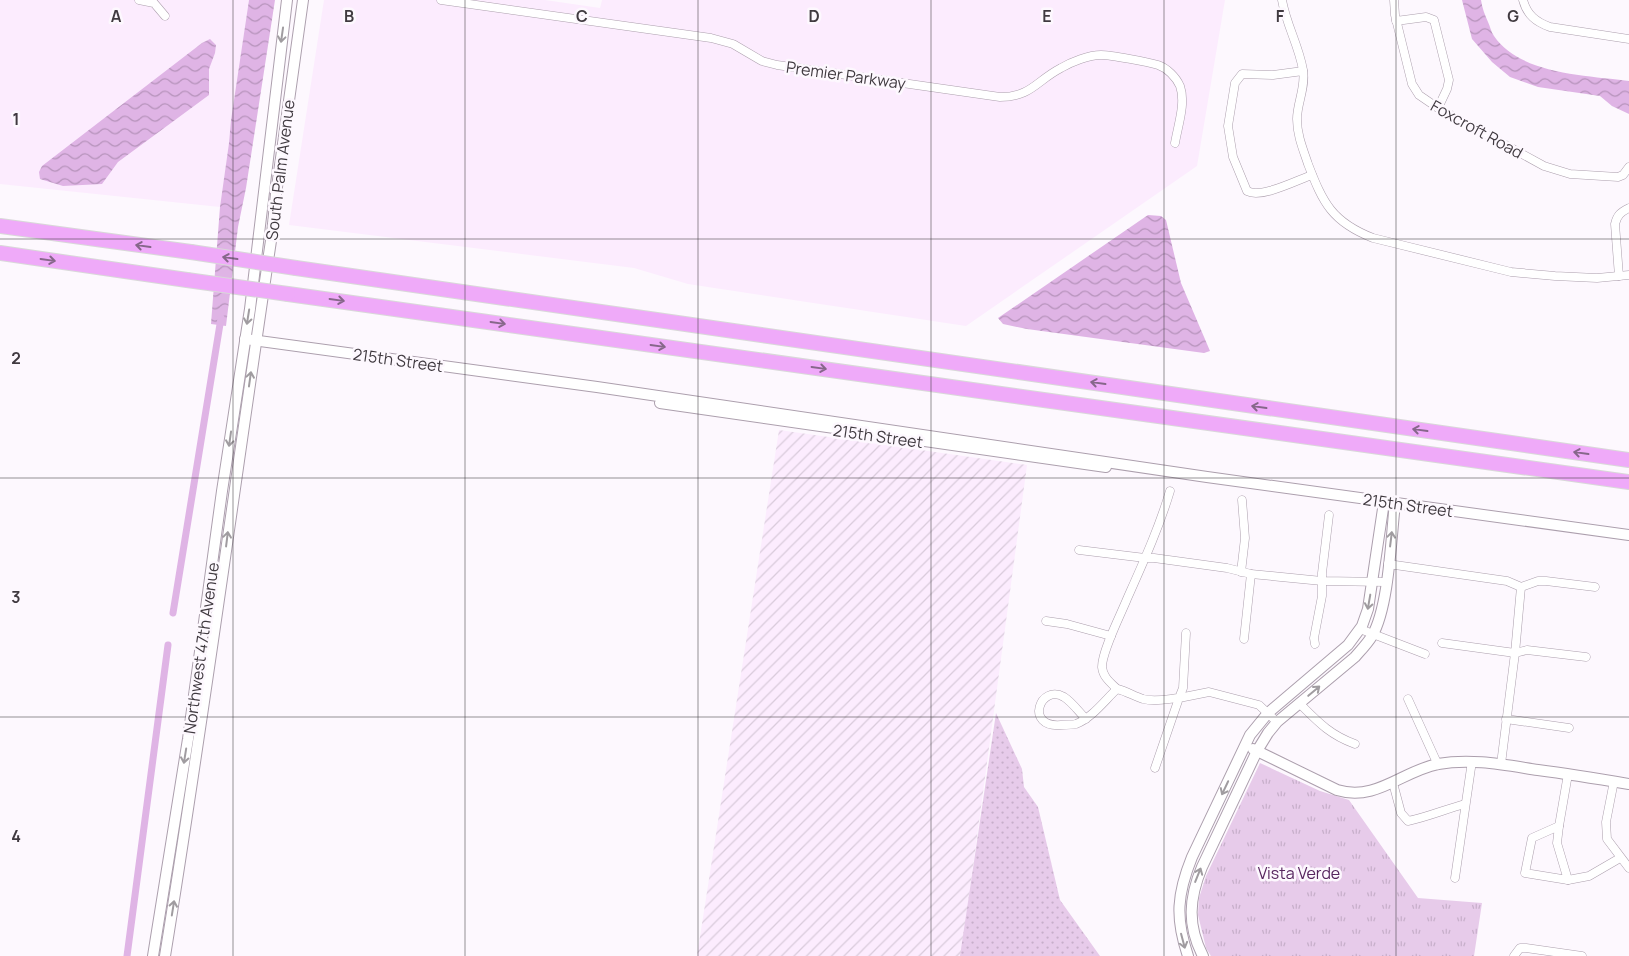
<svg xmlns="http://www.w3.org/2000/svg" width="1629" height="956" font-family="Manrope,sans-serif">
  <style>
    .built { fill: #fcecfe }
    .industrial { fill: url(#industrial-furrows) }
    .grass { fill: url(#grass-dots) }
    .park { fill: url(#park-tufts) }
    .water { fill: url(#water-waves) }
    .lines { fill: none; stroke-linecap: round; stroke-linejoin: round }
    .canal { stroke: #dfb4e5; stroke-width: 7 }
    .street-casing { stroke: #ac9fad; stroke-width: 9 }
    .secondary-casing { stroke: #ac9fad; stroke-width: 12 }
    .highway-casing { stroke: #d9d8d9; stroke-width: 16 }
    .street { stroke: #fff; stroke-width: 8 }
    .secondary { stroke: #fff; stroke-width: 10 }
    .highway { stroke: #efaaf9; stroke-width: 14 }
    .highway-bridge-casing { stroke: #d9d8d9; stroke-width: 16; stroke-linecap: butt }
    .highway-bridge { stroke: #efaaf9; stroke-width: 14 }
    .oneway { stroke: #a09ca0 }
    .oneway2 { stroke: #86678a }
    .grid { fill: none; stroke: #403a40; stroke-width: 1; stroke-opacity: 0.55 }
    .labels { text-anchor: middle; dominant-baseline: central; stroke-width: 5; stroke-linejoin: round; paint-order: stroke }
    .street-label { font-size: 16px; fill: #403a40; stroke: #fdf8fe }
    .park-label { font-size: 16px; fill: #57255f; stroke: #fdf8fe }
    .grid-label { font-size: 16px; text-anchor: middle; font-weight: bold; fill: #403a40; stroke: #fdf8fe; stroke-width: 5; stroke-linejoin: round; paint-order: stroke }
  </style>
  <defs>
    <pattern id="industrial-furrows" width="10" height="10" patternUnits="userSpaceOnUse" patternTransform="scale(1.25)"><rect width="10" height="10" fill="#fcecfe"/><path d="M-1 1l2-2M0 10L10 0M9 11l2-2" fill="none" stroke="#d9cbdb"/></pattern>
    <pattern id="grass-dots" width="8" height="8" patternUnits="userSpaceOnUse" patternTransform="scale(1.25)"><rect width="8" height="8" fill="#e7cbea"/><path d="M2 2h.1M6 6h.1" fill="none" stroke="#c7afca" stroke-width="1.8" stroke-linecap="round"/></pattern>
    <pattern id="park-tufts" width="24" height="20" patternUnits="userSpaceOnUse" patternTransform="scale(1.25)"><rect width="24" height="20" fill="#e7cbea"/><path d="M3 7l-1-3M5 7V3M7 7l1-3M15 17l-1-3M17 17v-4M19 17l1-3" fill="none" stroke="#c7afca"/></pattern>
    <pattern id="water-waves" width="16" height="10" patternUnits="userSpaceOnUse" patternTransform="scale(1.25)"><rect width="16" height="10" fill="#dfb4e5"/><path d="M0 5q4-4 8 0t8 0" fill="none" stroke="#b693bb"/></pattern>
  </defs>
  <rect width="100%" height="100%" fill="#fdf8fe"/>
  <!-- built -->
  <g class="built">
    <path d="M0,0H249L231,120L229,143L220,207L0,184Z"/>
    <path d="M324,0H545L600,8L602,0H1225L1197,166L966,326L688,284L634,268L289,225Z"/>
  </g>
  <!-- industrial -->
  <path class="industrial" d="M779,430L1027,465L961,956H697Z"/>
  <!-- grass -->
  <path class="grass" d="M996,713L1022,769L1024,787L1038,807L1060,900L1100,956H960Z"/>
  <!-- park -->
  <path class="park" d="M1260,763L1320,791L1349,800L1418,898L1482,903L1474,956H1211L1206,948L1198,915L1199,898L1206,876Z"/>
  <!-- water -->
  <g class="water">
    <path d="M249,0H275L246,188L238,227L226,326L211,324L220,207L229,143L231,120Z"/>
    <path d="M1462,0H1481C1482,8 1485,15 1488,22C1490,26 1491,32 1494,36C1521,75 1586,75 1629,81V114L1612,106L1600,96L1538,87L1510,77L1492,62L1472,39Z"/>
    <path d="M210,39L216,45L215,53L209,69V95L118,162L102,184L63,186L40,179L39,172L42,166L202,43Z"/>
    <path d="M1148,215L1161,216L1166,220L1181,283L1210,351L1204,353L1027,329L1003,324L998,318Z"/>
  </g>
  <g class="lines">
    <!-- canal -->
    <g class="canal">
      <path d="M173,613L221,318"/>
      <path d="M127,956L168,645"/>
    </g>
    <defs>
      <g id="street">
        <path d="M139,0L154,3L165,16"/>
        <path d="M441,0L711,38L733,44L762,61L777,65L1000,97C1031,97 1036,81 1061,68C1071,62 1089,55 1101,55C1111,55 1148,62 1158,65C1167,68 1176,77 1180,86C1186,103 1178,125 1175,143"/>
        <path d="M1282,0C1286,24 1299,46 1303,70C1306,87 1297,103 1297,119C1297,135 1303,149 1308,164C1323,203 1332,222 1373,238L1511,272L1555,276L1597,278L1629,275"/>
        <path d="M1394,0L1395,15L1412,84L1419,95L1438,108L1544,166L1570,174L1618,177L1623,175L1629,167"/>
        <path d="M1523,0C1527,15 1536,22 1550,27L1629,39"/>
        <path d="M1396,21L1426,17L1434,20L1449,80L1447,89L1438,108"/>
        <path d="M1303,71L1273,75L1242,74L1235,83L1228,126L1233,157L1247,191C1261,199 1297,180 1312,175"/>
        <path d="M1619,276L1615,224C1617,215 1621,212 1629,208"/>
        <path d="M1079,550L1145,558H1154L1227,568L1251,574L1322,581L1386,582"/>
        <path d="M1388,564L1507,581L1521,587L1538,581H1546L1595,587"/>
        <path d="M1241,572L1245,538L1242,500"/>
        <path d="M1046,621L1067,624L1111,636"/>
        <path d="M1360,629L1425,654"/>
        <path d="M1244,639L1251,574"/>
        <path d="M1442,643L1515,653L1527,650L1586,657"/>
        <path d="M1315,644L1314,638L1322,596V573L1329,515"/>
        <path d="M1117,689C1110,682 1103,677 1102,667C1102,651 1121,614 1127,599C1143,563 1159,528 1170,491"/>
        <path d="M1408,699L1438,765"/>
        <path d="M1299,703C1318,722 1330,735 1355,744"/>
        <path d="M1086,719C1079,712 1072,702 1064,697C1040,683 1024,728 1061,725C1066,725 1072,725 1076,724C1092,718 1105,700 1117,689C1126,691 1134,696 1143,699C1155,702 1168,699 1179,698L1183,688L1186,633"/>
        <path d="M1506,719L1569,728"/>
        <path d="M1501,764L1515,653L1521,587"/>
        <path d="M1155,768L1179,698L1209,692L1259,705L1277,722"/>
        <path d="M1614,781L1606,822L1607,839L1629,868"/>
        <path d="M1393,783L1401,813L1408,821C1428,817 1446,809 1465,804"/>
        <path d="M1559,826L1557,843L1568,880L1525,873L1532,838Z"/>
        <path d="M1559,826L1568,774"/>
        <path d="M1455,878L1472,761"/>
        <path d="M1568,880L1589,876L1620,858"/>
        <path d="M1514,956L1520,948H1526L1582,956"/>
      </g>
      <g id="secondary">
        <path d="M245,339L597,387L1207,477L1629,535"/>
        <path d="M660,403L1106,467"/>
        <path d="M1253,749L1337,790C1376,802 1402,771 1438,764C1472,758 1505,765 1538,770C1568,774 1599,779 1629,784"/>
        <path d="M153,956L188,739L222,491L250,309L287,0"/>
        <path d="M165,956C204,716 236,475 272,234L276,194L303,0"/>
        <path d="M1188,956C1175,918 1177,894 1192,857L1250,735L1268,713L1348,645L1362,626L1368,609L1384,502"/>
        <path d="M1203,956C1187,926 1189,898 1202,867L1257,751L1268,733L1277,722L1355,657C1361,650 1367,644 1372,636C1389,607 1391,538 1395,503"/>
      </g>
      <g id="highway">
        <path d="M0,226L191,252"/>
        <path d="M0,253L187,280"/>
        <path d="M296,268L1629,460"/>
        <path d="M288,294L1629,482"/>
      </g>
    </defs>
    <!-- street casing -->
    <use href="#street" class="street-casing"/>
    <!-- secondary casing -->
    <use href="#secondary" class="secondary-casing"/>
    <!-- highway casing -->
    <use href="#highway" class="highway-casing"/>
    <!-- street -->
    <use href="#street" class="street"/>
    <!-- secondary -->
    <use href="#secondary" class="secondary"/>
    <!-- highway -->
    <use href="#highway" class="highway"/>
    <defs>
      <g id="highway-bridge">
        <path d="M191,252L296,268"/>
        <path d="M187,280L288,294"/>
      </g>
    </defs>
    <!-- highway-bridge casing -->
    <use href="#highway-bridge" class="highway-bridge-casing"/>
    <!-- highway-bridge -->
    <use href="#highway-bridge" class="highway-bridge"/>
  </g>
  <!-- one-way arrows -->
  <defs><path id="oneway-shaft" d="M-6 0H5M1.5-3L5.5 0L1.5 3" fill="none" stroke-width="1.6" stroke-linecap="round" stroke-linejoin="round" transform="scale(1.25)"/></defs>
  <g class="oneway">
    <use href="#oneway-shaft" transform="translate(282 35) rotate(98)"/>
    <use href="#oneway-shaft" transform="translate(248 317) rotate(99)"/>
    <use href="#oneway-shaft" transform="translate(250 379) rotate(-82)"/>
    <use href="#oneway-shaft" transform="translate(230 439) rotate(98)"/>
    <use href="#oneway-shaft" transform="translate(227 539) rotate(-83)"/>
    <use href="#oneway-shaft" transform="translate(1391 539) rotate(-83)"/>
    <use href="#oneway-shaft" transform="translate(1369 602) rotate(100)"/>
    <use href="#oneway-shaft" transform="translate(1314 691) rotate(-40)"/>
    <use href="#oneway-shaft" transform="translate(185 756) rotate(99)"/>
    <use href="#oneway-shaft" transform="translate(1225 788) rotate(115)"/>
    <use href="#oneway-shaft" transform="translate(1198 875) rotate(-68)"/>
    <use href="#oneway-shaft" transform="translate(173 908) rotate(-81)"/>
    <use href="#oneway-shaft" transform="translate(1183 941) rotate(75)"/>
  </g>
  <g class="oneway2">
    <use href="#oneway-shaft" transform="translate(143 246) rotate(-172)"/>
    <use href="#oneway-shaft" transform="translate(230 258) rotate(-172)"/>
    <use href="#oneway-shaft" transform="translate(48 260) rotate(8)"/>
    <use href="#oneway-shaft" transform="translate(337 300) rotate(8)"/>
    <use href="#oneway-shaft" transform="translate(498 323) rotate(8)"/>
    <use href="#oneway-shaft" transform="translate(658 346) rotate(8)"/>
    <use href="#oneway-shaft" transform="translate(819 368) rotate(8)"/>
    <use href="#oneway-shaft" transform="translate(1098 383) rotate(-172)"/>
    <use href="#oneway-shaft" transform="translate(1259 407) rotate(-172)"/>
    <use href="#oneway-shaft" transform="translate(1420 430) rotate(-172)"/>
    <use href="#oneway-shaft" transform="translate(1581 453) rotate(-172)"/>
  </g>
  <!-- grid -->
  <path class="grid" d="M233,0V956M465,0V956M698,0V956M931,0V956M1164,0V956M1396,0V956M0,239H1629M0,478H1629M0,717H1629"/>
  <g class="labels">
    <!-- street labels -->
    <g class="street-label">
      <text transform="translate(846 75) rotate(8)">Premier Parkway</text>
      <text transform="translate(1477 129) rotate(29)">Foxcroft Road</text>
      <text transform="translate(280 170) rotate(-83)">South Palm Avenue</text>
      <text transform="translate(398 360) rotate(8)">215th Street</text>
      <text transform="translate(878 436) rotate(8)">215th Street</text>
      <text transform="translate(1408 505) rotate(8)">215th Street</text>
      <text transform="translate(201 648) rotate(-82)">Northwest 47th Avenue</text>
    </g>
    <!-- park labels -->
    <g class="park-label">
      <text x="1299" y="873">Vista Verde</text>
    </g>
  </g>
  <g class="grid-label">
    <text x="116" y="22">A</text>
    <text x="349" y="22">B</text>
    <text x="582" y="22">C</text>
    <text x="814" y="22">D</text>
    <text x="1047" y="22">E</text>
    <text x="1280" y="22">F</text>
    <text x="1513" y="22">G</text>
    <text x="16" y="125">1</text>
    <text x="16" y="364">2</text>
    <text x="16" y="603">3</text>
    <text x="16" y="842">4</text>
  </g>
</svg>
